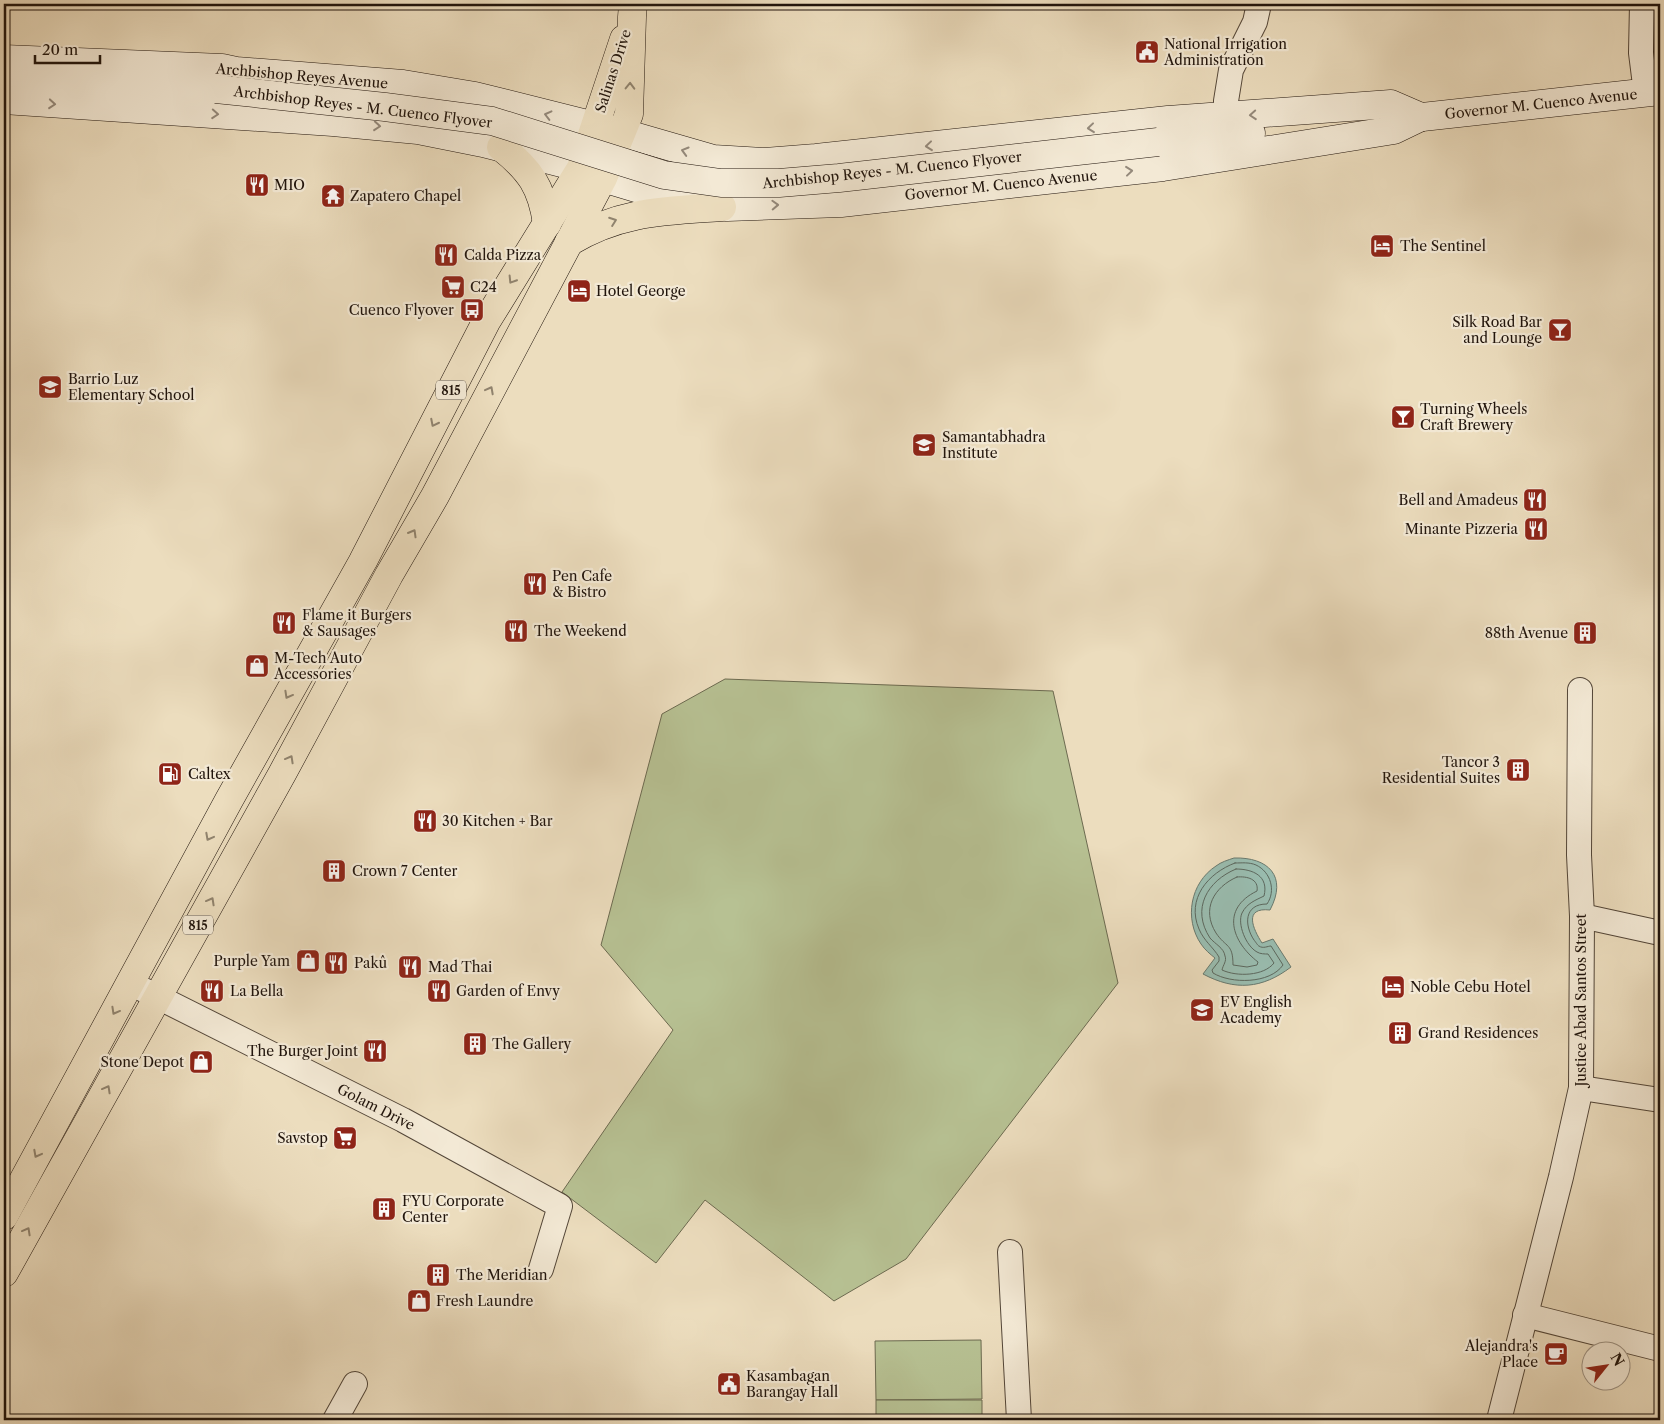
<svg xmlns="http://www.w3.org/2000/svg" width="1664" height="1424" font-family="'Libre Caslon Text',serif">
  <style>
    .green { fill: #b7c193; stroke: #6c6a50 }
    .water { fill: #99bcaf; stroke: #69796e }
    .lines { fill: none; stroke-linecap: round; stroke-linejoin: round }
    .shore { stroke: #5c685e; stroke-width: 1 }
    .street-casing { stroke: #534638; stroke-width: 26 }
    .secondary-casing { stroke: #20140c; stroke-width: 29 }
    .primary-casing { stroke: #20140c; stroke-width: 29 }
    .street { stroke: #f3e9d5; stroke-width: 24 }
    .secondary { stroke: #f3e9d5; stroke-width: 28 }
    .primary { stroke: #ecddbe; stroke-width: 28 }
    .secondary-bridge-casing { stroke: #20140c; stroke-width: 29; stroke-linecap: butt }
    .secondary-bridge { stroke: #f3e9d5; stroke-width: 28 }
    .oneway { stroke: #90836e }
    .oneway2 { stroke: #94897b }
    .labels { text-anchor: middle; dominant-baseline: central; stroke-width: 4.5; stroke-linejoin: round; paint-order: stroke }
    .shield { fill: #f3e9d5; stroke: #5f5448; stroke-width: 1 }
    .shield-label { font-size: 12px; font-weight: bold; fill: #20140c }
    .poi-label { font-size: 14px; fill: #20140c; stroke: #f3e9d5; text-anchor: start }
    .street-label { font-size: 14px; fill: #20140c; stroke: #f3e9d5 }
  </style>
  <rect width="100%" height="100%" fill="#ecddbe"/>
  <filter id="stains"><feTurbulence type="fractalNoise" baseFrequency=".004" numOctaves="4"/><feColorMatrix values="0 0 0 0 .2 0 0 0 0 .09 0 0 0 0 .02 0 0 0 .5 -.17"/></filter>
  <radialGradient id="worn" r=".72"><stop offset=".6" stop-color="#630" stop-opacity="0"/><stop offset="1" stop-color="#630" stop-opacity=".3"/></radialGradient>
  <!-- green -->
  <g class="green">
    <path d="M725,679L1053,691L1118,983L906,1259L834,1301L705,1200L656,1263L562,1192L673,1030L601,945L662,714Z"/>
    <path d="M981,1340L982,1399L876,1400L875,1341Z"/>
    <path d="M982,1400V1420H876V1400Z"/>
  </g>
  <!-- water -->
  <path class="water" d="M1234,858C1268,857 1288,876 1270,910C1243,907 1253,929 1262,943L1273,939L1291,967C1262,989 1235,991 1203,974L1215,958C1210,954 1205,950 1201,944C1184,919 1190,883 1216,866C1221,862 1228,860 1234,858Z"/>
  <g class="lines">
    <!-- shore -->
    <g class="shore">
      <path d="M1235,863C1242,863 1249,862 1256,865C1271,872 1276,891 1267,904C1244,904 1244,925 1254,940C1255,941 1258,946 1259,946C1263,949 1268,946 1271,946L1283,965C1270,984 1231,984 1213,973L1212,970L1219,961V957C1213,947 1204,941 1199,929C1186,899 1208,873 1235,863Z"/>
      <path d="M1236,869C1253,869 1269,876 1264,896C1256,900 1247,903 1242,913C1237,924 1246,946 1257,952C1260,954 1265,954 1268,954L1274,963C1264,976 1237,977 1222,970C1223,965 1227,961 1225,956C1224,948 1215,944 1210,938C1191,909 1207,881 1236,869Z"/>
      <path d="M1237,877C1247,876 1259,879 1257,891C1220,909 1232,942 1258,962L1257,965L1247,967L1233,965C1233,943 1226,948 1216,933C1201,909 1214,887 1237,877Z"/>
    </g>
    <defs>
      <g id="street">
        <path d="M1642,4L1641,53L1646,93"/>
        <path d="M1226,117V101L1231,70L1255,22L1259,4"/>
        <path d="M1582,916L1660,933"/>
        <path d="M130,983L403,1120L560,1206L541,1269"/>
        <path d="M1581,1088L1660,1100"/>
        <path d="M1010,1252L1019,1420"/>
        <path d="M1525,1315L1660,1349"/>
        <path d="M335,1420L355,1384"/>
        <path d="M1499,1420L1561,1177L1581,1088L1582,916L1579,855L1580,690"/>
      </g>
      <g id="secondary">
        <path d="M4,59L222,68L236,71L403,84L475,96L623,133L713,159L765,162L816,158L1168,120L1391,104L1421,117"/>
        <path d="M4,80L216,89"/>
        <path d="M4,100L333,122L418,130L483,143L581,168L603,178L653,193L727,207L841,203L1163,167L1394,130L1421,117"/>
        <path d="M1404,119L1660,91"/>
        <path d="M1158,142L1251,133"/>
      </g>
      <g id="primary">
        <path d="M501,147C530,170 542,187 547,224"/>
        <path d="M569,242C620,211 664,211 722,207"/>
        <path d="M4,1216L229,800L363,561L486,322L581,168L624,39"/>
        <path d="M4,1273L282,774L389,575L435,496L603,178L629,114L632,17L633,4"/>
      </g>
    </defs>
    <!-- street casing -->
    <use href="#street" class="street-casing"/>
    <!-- secondary casing -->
    <use href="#secondary" class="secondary-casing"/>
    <!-- primary casing -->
    <use href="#primary" class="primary-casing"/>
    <!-- street -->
    <use href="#street" class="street"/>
    <!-- secondary -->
    <use href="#secondary" class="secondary"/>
    <!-- primary -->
    <use href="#primary" class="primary"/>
    <defs>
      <path id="secondary-bridge" d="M216,89L385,107L492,121L664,175L721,183H779L839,178L1158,142"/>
    </defs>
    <!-- secondary-bridge casing -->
    <use href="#secondary-bridge" class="secondary-bridge-casing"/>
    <!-- secondary-bridge -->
    <use href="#secondary-bridge" class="secondary-bridge"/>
  </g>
  <!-- one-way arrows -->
  <defs><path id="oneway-chevron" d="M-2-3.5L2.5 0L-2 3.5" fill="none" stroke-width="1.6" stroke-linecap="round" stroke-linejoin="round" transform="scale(1.25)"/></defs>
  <g class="oneway">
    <use href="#oneway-chevron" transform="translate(630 86) rotate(-89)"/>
    <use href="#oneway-chevron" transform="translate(613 221) rotate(-20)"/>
    <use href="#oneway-chevron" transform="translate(512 280) rotate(122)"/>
    <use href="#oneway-chevron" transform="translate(490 390) rotate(-62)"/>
    <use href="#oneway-chevron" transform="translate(434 423) rotate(117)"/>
    <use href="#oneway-chevron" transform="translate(413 533) rotate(-60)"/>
    <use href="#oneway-chevron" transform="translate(288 695) rotate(119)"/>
    <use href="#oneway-chevron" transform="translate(290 759) rotate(-61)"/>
    <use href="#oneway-chevron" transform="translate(209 837) rotate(118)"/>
    <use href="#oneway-chevron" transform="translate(211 901) rotate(-61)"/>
    <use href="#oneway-chevron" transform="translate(115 1011) rotate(119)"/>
    <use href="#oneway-chevron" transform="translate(107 1089) rotate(-61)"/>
    <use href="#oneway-chevron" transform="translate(37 1154) rotate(118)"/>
    <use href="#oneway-chevron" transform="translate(27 1231) rotate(-61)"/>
  </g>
  <g class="oneway2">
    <use href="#oneway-chevron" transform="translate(52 104) rotate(5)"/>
    <use href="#oneway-chevron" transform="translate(215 114) rotate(4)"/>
    <use href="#oneway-chevron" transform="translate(548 115) rotate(-166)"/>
    <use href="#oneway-chevron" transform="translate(1253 115) rotate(176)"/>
    <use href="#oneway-chevron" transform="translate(377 126) rotate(5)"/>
    <use href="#oneway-chevron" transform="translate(1091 128) rotate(174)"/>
    <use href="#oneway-chevron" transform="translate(929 146) rotate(174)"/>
    <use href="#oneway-chevron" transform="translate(685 151) rotate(-164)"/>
    <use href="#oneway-chevron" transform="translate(1129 171) rotate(-6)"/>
    <use href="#oneway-chevron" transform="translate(775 205) rotate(-2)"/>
  </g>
  <!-- icons -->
  <defs>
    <symbol id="civic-square" viewBox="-11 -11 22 22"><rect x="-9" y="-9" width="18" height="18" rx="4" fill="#8f2418" stroke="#f3e9d5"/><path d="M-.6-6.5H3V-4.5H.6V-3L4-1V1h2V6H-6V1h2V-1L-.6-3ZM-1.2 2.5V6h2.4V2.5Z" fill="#fff"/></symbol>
    <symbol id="restaurant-square" viewBox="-11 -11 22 22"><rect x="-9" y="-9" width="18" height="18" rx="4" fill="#8f2418" stroke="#f3e9d5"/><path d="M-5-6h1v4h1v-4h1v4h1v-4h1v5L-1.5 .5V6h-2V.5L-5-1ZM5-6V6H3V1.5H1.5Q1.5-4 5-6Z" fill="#fff"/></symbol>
    <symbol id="temple-square" viewBox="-11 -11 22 22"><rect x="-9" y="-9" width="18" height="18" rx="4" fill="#8f2418" stroke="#f3e9d5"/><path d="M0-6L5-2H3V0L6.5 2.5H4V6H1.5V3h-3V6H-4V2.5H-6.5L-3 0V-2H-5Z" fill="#fff"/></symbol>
    <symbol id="hotel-square" viewBox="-11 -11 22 22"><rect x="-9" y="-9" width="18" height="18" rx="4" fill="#8f2418" stroke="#f3e9d5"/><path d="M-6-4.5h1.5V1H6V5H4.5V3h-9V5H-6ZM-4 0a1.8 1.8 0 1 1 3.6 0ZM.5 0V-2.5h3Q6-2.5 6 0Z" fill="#fff"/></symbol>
    <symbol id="supermarket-square" viewBox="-11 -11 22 22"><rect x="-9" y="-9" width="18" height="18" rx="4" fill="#8f2418" stroke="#f3e9d5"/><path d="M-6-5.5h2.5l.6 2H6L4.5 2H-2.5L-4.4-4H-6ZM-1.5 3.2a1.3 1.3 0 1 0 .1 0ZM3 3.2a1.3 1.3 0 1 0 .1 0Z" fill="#fff"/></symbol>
    <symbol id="bus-square" viewBox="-11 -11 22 22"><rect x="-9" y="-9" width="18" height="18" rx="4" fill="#8f2418" stroke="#f3e9d5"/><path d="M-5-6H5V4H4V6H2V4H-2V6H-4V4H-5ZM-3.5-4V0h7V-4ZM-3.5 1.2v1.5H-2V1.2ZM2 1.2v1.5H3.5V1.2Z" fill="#fff"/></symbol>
    <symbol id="bar-square" viewBox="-11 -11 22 22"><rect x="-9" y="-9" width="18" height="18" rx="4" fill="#8f2418" stroke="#f3e9d5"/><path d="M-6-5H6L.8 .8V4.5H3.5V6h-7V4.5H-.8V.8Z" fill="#fff"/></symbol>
    <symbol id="school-square" viewBox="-11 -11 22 22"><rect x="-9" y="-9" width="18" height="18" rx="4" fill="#8f2418" stroke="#f3e9d5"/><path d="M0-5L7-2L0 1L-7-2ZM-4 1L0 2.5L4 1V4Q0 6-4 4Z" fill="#fff"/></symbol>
    <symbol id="building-square" viewBox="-11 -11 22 22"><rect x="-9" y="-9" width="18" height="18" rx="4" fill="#8f2418" stroke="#f3e9d5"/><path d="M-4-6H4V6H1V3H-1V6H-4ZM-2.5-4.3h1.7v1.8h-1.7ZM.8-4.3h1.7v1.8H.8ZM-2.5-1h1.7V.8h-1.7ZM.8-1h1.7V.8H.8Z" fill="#fff"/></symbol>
    <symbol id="shop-square" viewBox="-11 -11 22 22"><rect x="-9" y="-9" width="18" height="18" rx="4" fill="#8f2418" stroke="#f3e9d5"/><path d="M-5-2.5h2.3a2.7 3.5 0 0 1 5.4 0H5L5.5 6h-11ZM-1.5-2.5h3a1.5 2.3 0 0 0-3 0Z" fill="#fff"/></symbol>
    <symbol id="fuel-square" viewBox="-11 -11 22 22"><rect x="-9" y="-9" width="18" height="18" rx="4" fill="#8f2418" stroke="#f3e9d5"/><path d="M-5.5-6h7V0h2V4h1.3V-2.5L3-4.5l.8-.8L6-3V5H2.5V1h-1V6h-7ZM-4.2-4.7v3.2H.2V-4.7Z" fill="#fff"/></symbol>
    <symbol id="cafe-square" viewBox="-11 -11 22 22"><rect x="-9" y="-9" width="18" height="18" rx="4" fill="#8f2418" stroke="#f3e9d5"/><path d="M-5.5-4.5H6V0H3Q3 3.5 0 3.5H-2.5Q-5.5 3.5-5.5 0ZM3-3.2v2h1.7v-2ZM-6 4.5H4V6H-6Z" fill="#fff"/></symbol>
  </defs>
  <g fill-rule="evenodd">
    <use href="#civic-square" x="1133" y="38" width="28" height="28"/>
    <use href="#restaurant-square" x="243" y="171" width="28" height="28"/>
    <use href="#temple-square" x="319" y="182" width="28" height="28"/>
    <use href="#hotel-square" x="1368" y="232" width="28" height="28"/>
    <use href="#restaurant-square" x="432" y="241" width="28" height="28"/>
    <use href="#supermarket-square" x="439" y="273" width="28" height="28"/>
    <use href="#hotel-square" x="565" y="277" width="28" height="28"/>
    <use href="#bus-square" x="458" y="296" width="28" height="28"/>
    <use href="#bar-square" x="1546" y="316" width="28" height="28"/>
    <use href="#school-square" x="36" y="373" width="28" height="28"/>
    <use href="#bar-square" x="1389" y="403" width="28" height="28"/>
    <use href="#school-square" x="910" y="431" width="28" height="28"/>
    <use href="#restaurant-square" x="1521" y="486" width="28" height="28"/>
    <use href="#restaurant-square" x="1522" y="515" width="28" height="28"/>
    <use href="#restaurant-square" x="521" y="570" width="28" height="28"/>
    <use href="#restaurant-square" x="270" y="609" width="28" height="28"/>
    <use href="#restaurant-square" x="502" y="617" width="28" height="28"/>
    <use href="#building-square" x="1571" y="619" width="28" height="28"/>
    <use href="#shop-square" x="243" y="652" width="28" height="28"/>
    <use href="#building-square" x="1504" y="756" width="28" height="28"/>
    <use href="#fuel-square" x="156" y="760" width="28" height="28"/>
    <use href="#restaurant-square" x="411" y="807" width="28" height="28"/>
    <use href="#building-square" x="320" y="857" width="28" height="28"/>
    <use href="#shop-square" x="294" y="947" width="28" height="28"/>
    <use href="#restaurant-square" x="322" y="949" width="28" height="28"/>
    <use href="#restaurant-square" x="396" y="953" width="28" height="28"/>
    <use href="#hotel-square" x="1379" y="973" width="28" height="28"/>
    <use href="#restaurant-square" x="198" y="977" width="28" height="28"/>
    <use href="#restaurant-square" x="425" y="977" width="28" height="28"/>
    <use href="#school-square" x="1188" y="996" width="28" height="28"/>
    <use href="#building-square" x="1386" y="1019" width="28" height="28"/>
    <use href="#building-square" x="461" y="1030" width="28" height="28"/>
    <use href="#restaurant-square" x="361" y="1037" width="28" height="28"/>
    <use href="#shop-square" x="187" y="1048" width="28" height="28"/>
    <use href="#supermarket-square" x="331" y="1124" width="28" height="28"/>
    <use href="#building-square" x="370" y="1195" width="28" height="28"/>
    <use href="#building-square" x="424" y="1261" width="28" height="28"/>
    <use href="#shop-square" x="405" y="1287" width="28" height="28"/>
    <use href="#cafe-square" x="1542" y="1340" width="28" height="28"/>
    <use href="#civic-square" x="715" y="1370" width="28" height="28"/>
  </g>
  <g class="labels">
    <!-- shield labels -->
    <g class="shield">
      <rect x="436" y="380.5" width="30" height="19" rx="4"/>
      <rect x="183" y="915.5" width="30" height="19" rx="4"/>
    </g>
    <g class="shield-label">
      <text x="451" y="390">815</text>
      <text x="198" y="925">815</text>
    </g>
    <!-- poi labels -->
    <g class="poi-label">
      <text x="1164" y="44">National Irrigation<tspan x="1164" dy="16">Administration</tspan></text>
      <text x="274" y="185">MIO</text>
      <text x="350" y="196">Zapatero Chapel</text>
      <text x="1400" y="246">The Sentinel</text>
      <text x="464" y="255">Calda Pizza</text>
      <text x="470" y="287">C24</text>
      <text x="596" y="291">Hotel George</text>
      <text x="454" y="310" text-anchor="end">Cuenco Flyover</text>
      <text x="1542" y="322" text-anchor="end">Silk Road Bar<tspan x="1542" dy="16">and Lounge</tspan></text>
      <text x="68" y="379">Barrio Luz<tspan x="68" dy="16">Elementary School</tspan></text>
      <text x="1420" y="409">Turning Wheels<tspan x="1420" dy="16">Craft Brewery</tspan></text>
      <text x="942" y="437">Samantabhadra<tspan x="942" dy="16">Institute</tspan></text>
      <text x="1518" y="500" text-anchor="end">Bell and Amadeus</text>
      <text x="1518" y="529" text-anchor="end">Minante Pizzeria</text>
      <text x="552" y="576">Pen Cafe<tspan x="552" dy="16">&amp; Bistro</tspan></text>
      <text x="302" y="615">Flame it Burgers<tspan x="302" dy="16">&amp; Sausages</tspan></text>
      <text x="534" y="631">The Weekend</text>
      <text x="1568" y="633" text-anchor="end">88th Avenue</text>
      <text x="274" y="658">M-Tech Auto<tspan x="274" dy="16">Accessories</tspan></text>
      <text x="1500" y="762" text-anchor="end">Tancor 3<tspan x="1500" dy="16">Residential Suites</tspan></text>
      <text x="188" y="774">Caltex</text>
      <text x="442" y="821">30 Kitchen + Bar</text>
      <text x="352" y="871">Crown 7 Center</text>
      <text x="290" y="961" text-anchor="end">Purple Yam</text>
      <text x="354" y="963">Pakû</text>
      <text x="428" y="967">Mad Thai</text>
      <text x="1410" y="987">Noble Cebu Hotel</text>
      <text x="230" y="991">La Bella</text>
      <text x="456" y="991">Garden of Envy</text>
      <text x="1220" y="1002">EV English<tspan x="1220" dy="16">Academy</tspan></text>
      <text x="1418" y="1033">Grand Residences</text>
      <text x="492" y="1044">The Gallery</text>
      <text x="358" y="1051" text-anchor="end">The Burger Joint</text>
      <text x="184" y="1062" text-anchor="end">Stone Depot</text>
      <text x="328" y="1138" text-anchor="end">Savstop</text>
      <text x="402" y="1201">FYU Corporate<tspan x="402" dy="16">Center</tspan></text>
      <text x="456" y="1275">The Meridian</text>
      <text x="436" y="1301">Fresh Laundre</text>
      <text x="1538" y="1346" text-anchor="end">Alejandra's<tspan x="1538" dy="16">Place</tspan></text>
      <text x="746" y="1376">Kasambagan<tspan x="746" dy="16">Barangay Hall</tspan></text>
    </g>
    <!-- street labels -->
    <g class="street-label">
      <text transform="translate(613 71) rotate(-72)">Salinas Drive</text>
      <text transform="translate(302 76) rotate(5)">Archbishop Reyes Avenue</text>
      <text transform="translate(1541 104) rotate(-6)">Governor M. Cuenco Avenue</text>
      <text transform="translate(363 107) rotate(7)">Archbishop Reyes - M. Cuenco Flyover</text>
      <text transform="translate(892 170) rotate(-6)">Archbishop Reyes - M. Cuenco Flyover</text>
      <text transform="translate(1001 185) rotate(-6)">Governor M. Cuenco Avenue</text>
      <text transform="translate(1581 1000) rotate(-90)">Justice Abad Santos Street</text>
      <text transform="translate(376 1107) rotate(27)">Golam Drive</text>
    </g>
  </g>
  <!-- margin -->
  <rect width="1664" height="1424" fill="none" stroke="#ecddbe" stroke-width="20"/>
  <rect x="5" y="5" width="1654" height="1414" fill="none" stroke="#20140c" stroke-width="2.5"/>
  <rect x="10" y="10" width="1644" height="1404" fill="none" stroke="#20140c"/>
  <!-- north arrow -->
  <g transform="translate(1606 1366) rotate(60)"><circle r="24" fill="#f3e9d5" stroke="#9f9485"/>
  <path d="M0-4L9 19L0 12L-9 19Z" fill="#8f2418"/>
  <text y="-8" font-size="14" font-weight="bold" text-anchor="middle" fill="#20140c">N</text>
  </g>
  <!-- scale -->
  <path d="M35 55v8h65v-8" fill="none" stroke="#20140c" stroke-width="2.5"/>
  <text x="42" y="55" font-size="15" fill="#20140c" stroke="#f3e9d5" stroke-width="4" paint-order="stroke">20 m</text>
  <rect width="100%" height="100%" filter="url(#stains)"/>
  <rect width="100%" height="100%" fill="url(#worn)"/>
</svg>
